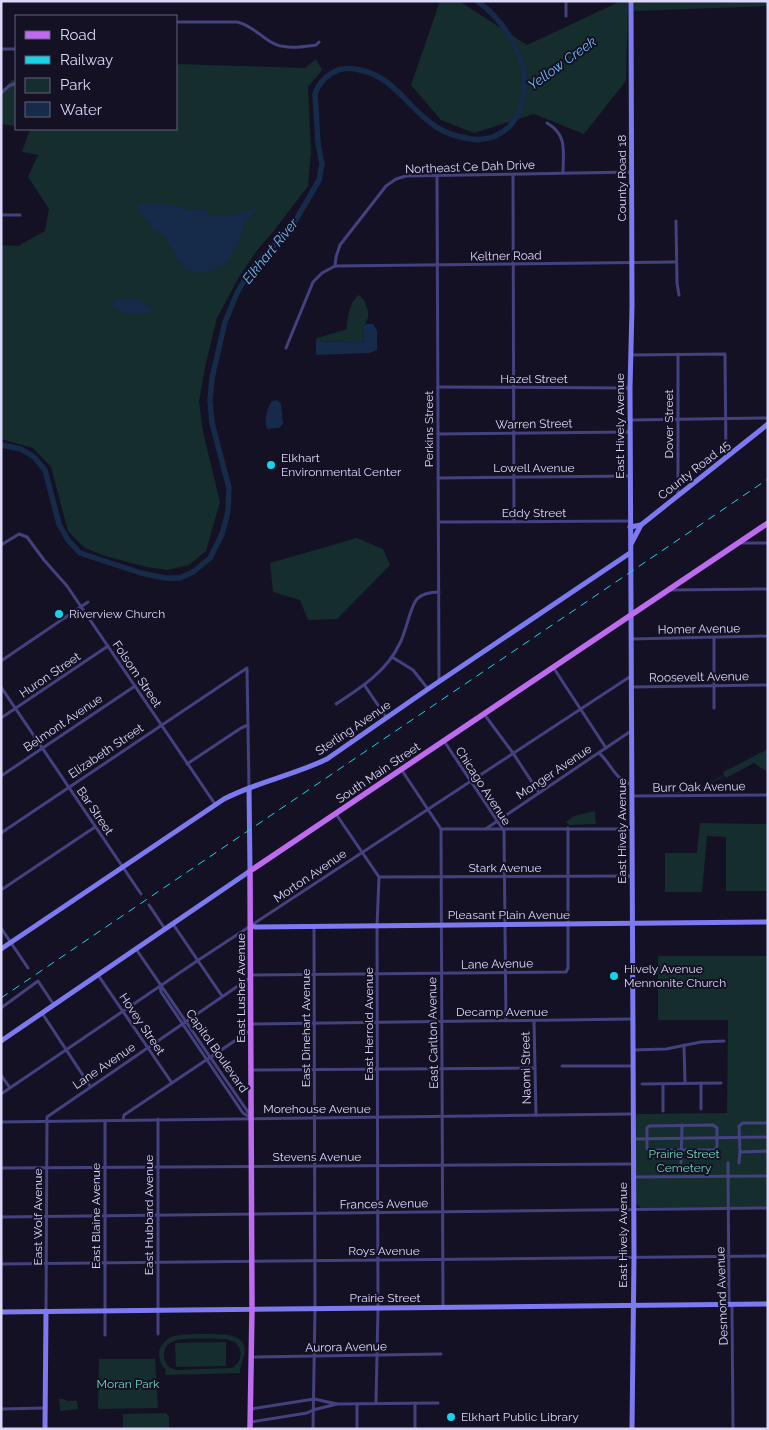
<svg xmlns="http://www.w3.org/2000/svg" width="769" height="1430" font-family="Raleway,sans-serif">
  <style>
    .green { fill: #152d2c; fill-rule: evenodd }
    .water { fill: #162a49 }
    .lines { fill: none; stroke-linecap: round; stroke-linejoin: round }
    .stream { stroke: #162a49; stroke-width: 1 }
    .river { stroke: #162a49; stroke-width: 5.5 }
    .street { stroke: #43417e; stroke-width: 3 }
    .secondary { stroke: #7c79f1; stroke-width: 5 }
    .primary { stroke: #bd6bef; stroke-width: 5.5 }
    .rail { stroke: #18d3e7; stroke-width: 1; stroke-dasharray: 8 6; stroke-linecap: butt }
    .poi-dot { fill: #18d3e7; stroke: #141124; stroke-width: 2 }
    .labels { text-anchor: middle; dominant-baseline: central; stroke-width: 4; stroke-linejoin: round; paint-order: stroke }
    .street-label { font-size: 12px; fill: #dcd8fb; stroke: #141124 }
    .poi-label { font-size: 12px; fill: #dcd8fb; stroke: #141124; text-anchor: start }
    .park-label { font-size: 12px; fill: #6bd4b9; stroke: #141124 }
    .water-label { font-size: 14px; font-style: italic; fill: #71b6f0; stroke: #141124 }
  </style>
  <rect width="100%" height="100%" fill="#141124"/>
  <!-- green -->
  <g class="green">
    <path d="M440,1H459L527,45L621,1H628L626,81L584,134L534,114L474,133L441,120L411,85Z"/>
    <path d="M634,1H768V6L634,11Z"/>
    <path d="M316,59L322,70L308,87L311,152L308,186L273,232L258,249L239,277L217,318L206,363L199,401L203,432L220,502L206,551L189,565L167,570L147,567L105,556L85,548L68,531L51,467L33,448L1,439V245L18,246L45,231L49,209L28,177L38,155L22,152L30,129H176V64L305,68Z"/>
    <path d="M11,80H16V126L1,124V94Z"/>
    <path d="M359,295L364,300L368,311V318L363,327L364,341C355,344 328,341 316,341L317,338L347,329C347,318 350,301 359,295Z"/>
    <path d="M357,538L383,549L390,565L337,619L308,620L300,600L273,592L270,563Z"/>
    <path d="M768,749V770H764L754,763L726,778L723,772Z"/>
    <path d="M595,811L596,824L569,825L566,822L574,816Z"/>
    <path d="M700,823L768,824V891H726V837L707,836L702,892H665V853H697Z"/>
    <path d="M658,956H768V1207L641,1208L636,1204V1114L727,1113L728,1020H658Z"/>
    <path d="M229,1335C256,1342 240,1360 240,1373L165,1375L166,1370C161,1365 159,1359 159,1352C160,1346 165,1340 171,1337C181,1333 217,1334 229,1335ZM226,1339L235,1342C244,1351 242,1362 232,1368L176,1370C169,1368 164,1363 164,1356C163,1349 168,1343 174,1341C186,1337 212,1339 226,1339Z"/>
    <path d="M226,1342V1366L176,1367L175,1343Z"/>
    <path d="M99,1359H155L158,1408L98,1409Z"/>
    <path d="M59,1399H64L67,1401H77L78,1409L60,1411Z"/>
    <path d="M166,1413L169,1417V1429H123V1414Z"/>
  </g>
  <!-- water -->
  <g class="water">
    <path d="M138,203H166L178,207L195,210H207L210,216H230L259,207L246,221L239,241L227,263C221,265 217,268 211,271C204,274 192,272 185,270L163,235L154,230L139,213Z"/>
    <path d="M135,298L152,308L153,312C141,315 119,316 112,305L117,299Z"/>
    <path d="M365,324H373L377,330V350L370,353L316,355V341C328,341 355,344 364,341L363,327Z"/>
    <path d="M277,400L281,404L283,424L279,428L267,429C264,422 267,407 272,401Z"/>
  </g>
  <g class="lines">
    <!-- stream -->
    <g class="stream">
      <path d="M632,8C637,8 642,7 643,1"/>
      <path d="M524,90L549,76L568,55L604,32L611,14L618,10L628,8"/>
      <path d="M662,793L689,792L699,789L768,752"/>
    </g>
    <!-- river -->
    <path class="river" d="M1,445L21,449L34,457L45,470L59,524L68,540L80,553L141,573L165,578H180L193,572L210,558L222,534L228,512L229,488L212,423L210,401L212,378L219,348L225,322L237,293L249,272L293,225L319,180L322,164L318,143L315,94C319,82 326,75 338,70C345,68 353,68 360,70C395,77 407,108 435,126C446,134 458,137 471,139C485,141 498,137 509,127C521,115 527,89 524,73C519,45 500,17 477,1"/>
    <!-- street -->
    <g class="street">
      <path d="M566,16V1"/>
      <path d="M176,22H237C251,25 259,35 271,42C284,50 301,47 316,45L319,42"/>
      <path d="M1,49H16"/>
      <path d="M1,93L9,86L16,83"/>
      <path d="M547,123C568,135 563,152 563,173"/>
      <path d="M513,175L514,522"/>
      <path d="M437,176L439,681"/>
      <path d="M1,215H20"/>
      <path d="M676,221L677,283L679,295"/>
      <path d="M335,266L676,262"/>
      <path d="M286,348L313,282L322,273L335,266L336,257L340,245L386,186L396,179L406,176L632,172"/>
      <path d="M631,355L725,354L726,457"/>
      <path d="M438,387L630,388"/>
      <path d="M631,420L768,418"/>
      <path d="M438,434L630,432"/>
      <path d="M438,478L630,476"/>
      <path d="M678,495V354"/>
      <path d="M439,522L630,521"/>
      <path d="M739,543H768"/>
      <path d="M1,545L19,534L27,537L44,560L67,586L215,804"/>
      <path d="M671,590L768,589"/>
      <path d="M631,639L768,636"/>
      <path d="M392,657L413,670L428,689"/>
      <path d="M1,661L88,602"/>
      <path d="M553,667L606,748"/>
      <path d="M365,686L386,717"/>
      <path d="M1,687L141,894"/>
      <path d="M631,687L768,685"/>
      <path d="M336,704C362,687 387,671 400,643C406,632 410,607 417,599C423,593 431,592 439,592"/>
      <path d="M714,708V638"/>
      <path d="M484,714L513,753L539,793"/>
      <path d="M1,718L108,646"/>
      <path d="M444,741L504,831L506,1021"/>
      <path d="M599,753C611,763 615,780 631,784"/>
      <path d="M187,764L241,728L248,725"/>
      <path d="M401,769L441,829L443,1308"/>
      <path d="M1,776L135,686"/>
      <path d="M632,796L768,795"/>
      <path d="M336,814L379,877L377,926L378,1308L376,1403"/>
      <path d="M487,828L631,731"/>
      <path d="M441,829H632"/>
      <path d="M1,833L247,668L249,788"/>
      <path d="M379,877L632,876"/>
      <path d="M1,890L95,827"/>
      <path d="M149,905L165,929"/>
      <path d="M173,924L222,996"/>
      <path d="M1,928L28,968"/>
      <path d="M136,949L250,1115"/>
      <path d="M98,975L172,1083"/>
      <path d="M251,975L566,972L568,968V828"/>
      <path d="M160,986L161,992L243,1113L251,1118"/>
      <path d="M1,1008L38,981L54,1005"/>
      <path d="M42,1013L90,1086"/>
      <path d="M534,1021L536,1115"/>
      <path d="M251,1024L633,1019"/>
      <path d="M684,1045L685,1083"/>
      <path d="M633,1050L666,1049L701,1042L724,1041"/>
      <path d="M562,1066H633"/>
      <path d="M252,1070L535,1068"/>
      <path d="M1,1075L10,1088"/>
      <path d="M701,1083V1109"/>
      <path d="M642,1084L721,1083"/>
      <path d="M663,1084V1111"/>
      <path d="M1,1094L197,961L631,676"/>
      <path d="M123,1120L124,1115L251,1030"/>
      <path d="M105,1121V1335"/>
      <path d="M1,1122L632,1114"/>
      <path d="M768,1123H743L739,1126L740,1152L768,1151"/>
      <path d="M713,1125L717,1128V1147L714,1150H649L647,1149V1128L649,1126Z"/>
      <path d="M633,1139L768,1137"/>
      <path d="M681,1163L682,1125"/>
      <path d="M728,1163L729,1304L732,1307L733,1429"/>
      <path d="M739,1163L740,1152"/>
      <path d="M1,1168L633,1164"/>
      <path d="M634,1177L768,1176"/>
      <path d="M1,1217L768,1208"/>
      <path d="M1,1264L768,1256"/>
      <path d="M46,1311L47,1117L251,977"/>
      <path d="M158,1334V1119"/>
      <path d="M252,1357L441,1354"/>
      <path d="M415,1403V1429"/>
      <path d="M337,1404L438,1403"/>
      <path d="M357,1404V1429"/>
      <path d="M1,1409L45,1408"/>
      <path d="M251,1422L307,1413L313,1410L337,1404L314,1399L251,1409"/>
      <path d="M313,1429L315,1308L314,927"/>
    </g>
    <!-- secondary -->
    <g class="secondary">
      <path d="M631,1L632,307L630,388L634,1257L632,1429"/>
      <path d="M630,527L641,525L768,424"/>
      <path d="M631,544L641,525"/>
      <path d="M251,926L256,927L768,922"/>
      <path d="M1,949L224,799C257,782 294,775 327,759L428,689L630,553"/>
      <path d="M1,1041L250,871L249,788"/>
      <path d="M1,1312L768,1304"/>
      <path d="M45,1429L46,1311"/>
    </g>
    <!-- primary -->
    <path class="primary" d="M250,1429L252,1309L250,871L768,523"/>
    <!-- rail -->
    <path class="rail" d="M1,998L768,479"/>
  </g>
  <!-- markers -->
  <g class="poi-dot">
    <circle cx="271" cy="465" r="5"/>
    <circle cx="59" cy="614" r="5"/>
    <circle cx="614" cy="976" r="5"/>
    <circle cx="451" cy="1417" r="5"/>
  </g>
  <g class="labels">
    <!-- street labels -->
    <g class="street-label">
      <text transform="translate(470 167) rotate(-2)">Northeast Ce Dah Drive</text>
      <text transform="translate(622 178) rotate(-90)">County Road 18</text>
      <text transform="translate(506 256) rotate(-1)">Keltner Road</text>
      <text x="534" y="379">Hazel Street</text>
      <text transform="translate(534 424) rotate(-1)">Warren Street</text>
      <text transform="translate(669 424) rotate(-90)">Dover Street</text>
      <text transform="translate(620 426) rotate(-90)">East Hively Avenue</text>
      <text transform="translate(429 429) rotate(-90)">Perkins Street</text>
      <text x="534" y="468">Lowell Avenue</text>
      <text transform="translate(694 470) rotate(-38)">County Road 45</text>
      <text x="534" y="513">Eddy Street</text>
      <text transform="translate(699 629) rotate(-1)">Homer Avenue</text>
      <text transform="translate(137 674) rotate(56)">Folsom Street</text>
      <text transform="translate(50 675) rotate(-34)">Huron Street</text>
      <text transform="translate(699 677) rotate(-1)">Roosevelt Avenue</text>
      <text transform="translate(63 723) rotate(-34)">Belmont Avenue</text>
      <text transform="translate(353 728) rotate(-34)">Sterling Avenue</text>
      <text transform="translate(106 751) rotate(-34)">Elizabeth Street</text>
      <text transform="translate(554 772) rotate(-34)">Monger Avenue</text>
      <text transform="translate(378 773) rotate(-34)">South Main Street</text>
      <text transform="translate(483 786) rotate(57)">Chicago Avenue</text>
      <text transform="translate(699 787) rotate(-1)">Burr Oak Avenue</text>
      <text transform="translate(95 811) rotate(56)">Bar Street</text>
      <text transform="translate(622 831) rotate(-90)">East Hively Avenue</text>
      <text x="505" y="868">Stark Avenue</text>
      <text transform="translate(310 876) rotate(-34)">Morton Avenue</text>
      <text x="509" y="915">Pleasant Plain Avenue</text>
      <text transform="translate(497 964) rotate(-1)">Lane Avenue</text>
      <text transform="translate(241 988) rotate(-90)">East Lusher Avenue</text>
      <text x="502" y="1012">Decamp Avenue</text>
      <text transform="translate(142 1024) rotate(56)">Hovey Street</text>
      <text transform="translate(369 1024) rotate(-90)">East Herrold Avenue</text>
      <text transform="translate(306 1028) rotate(-90)">East Dinehart Avenue</text>
      <text transform="translate(433 1033) rotate(-91)">East Carlton Avenue</text>
      <text transform="translate(217 1051) rotate(55)">Capitol Boulevard</text>
      <text transform="translate(104 1066) rotate(-34)">Lane Avenue</text>
      <text transform="translate(526 1068) rotate(-91)">Naomi Street</text>
      <text x="317" y="1109">Morehouse Avenue</text>
      <text x="317" y="1157">Stevens Avenue</text>
      <text transform="translate(384 1204) rotate(-1)">Frances Avenue</text>
      <text transform="translate(149 1215) rotate(-90)">East Hubbard Avenue</text>
      <text transform="translate(96 1216) rotate(-90)">East Blaine Avenue</text>
      <text transform="translate(38 1217) rotate(-90)">East Wolf Avenue</text>
      <text transform="translate(623 1235) rotate(-90)">East Hively Avenue</text>
      <text x="384" y="1251">Roys Avenue</text>
      <text transform="translate(722 1296) rotate(-92)">Desmond Avenue</text>
      <text x="385" y="1298">Prairie Street</text>
      <text transform="translate(346 1347) rotate(-1)">Aurora Avenue</text>
    </g>
    <!-- poi labels -->
    <g class="poi-label">
      <text x="281" y="458">Elkhart<tspan x="281" dy="14">Environmental Center</tspan></text>
      <text x="69" y="614">Riverview Church</text>
      <text x="624" y="969">Hively Avenue<tspan x="624" dy="14">Mennonite Church</tspan></text>
      <text x="461" y="1417">Elkhart Public Library</text>
    </g>
    <!-- park labels -->
    <g class="park-label">
      <text x="684" y="1154">Prairie Street<tspan x="684" dy="14">Cemetery</tspan></text>
      <text x="128" y="1384">Moran Park</text>
    </g>
    <!-- water labels -->
    <g class="water-label">
      <text transform="translate(562 63) rotate(-36)">Yellow Creek</text>
      <text transform="translate(270 251) rotate(-51)">Elkhart River</text>
    </g>
  </g>
  <!-- border -->
  <rect width="769" height="1430" fill="none" stroke="#dcd8fb" stroke-width="5"/>
  <!-- legend -->
  <rect x="15" y="15" width="162" height="115" fill="#141124" stroke="#64617a"/>
  <rect x="25" y="31" width="25" height="8" fill="#bd6bef" stroke="#64617a"/>
  <text x="60" y="40" font-size="15" fill="#dcd8fb">Road</text>
  <rect x="25" y="56" width="25" height="8" fill="#18d3e7" stroke="#64617a"/>
  <text x="60" y="65" font-size="15" fill="#dcd8fb">Railway</text>
  <rect x="25" y="78" width="25" height="15" fill="#152d2c" stroke="#64617a"/>
  <text x="60" y="90" font-size="15" fill="#dcd8fb">Park</text>
  <rect x="25" y="102" width="25" height="15" fill="#162a49" stroke="#64617a"/>
  <text x="60" y="115" font-size="15" fill="#dcd8fb">Water</text>
</svg>
